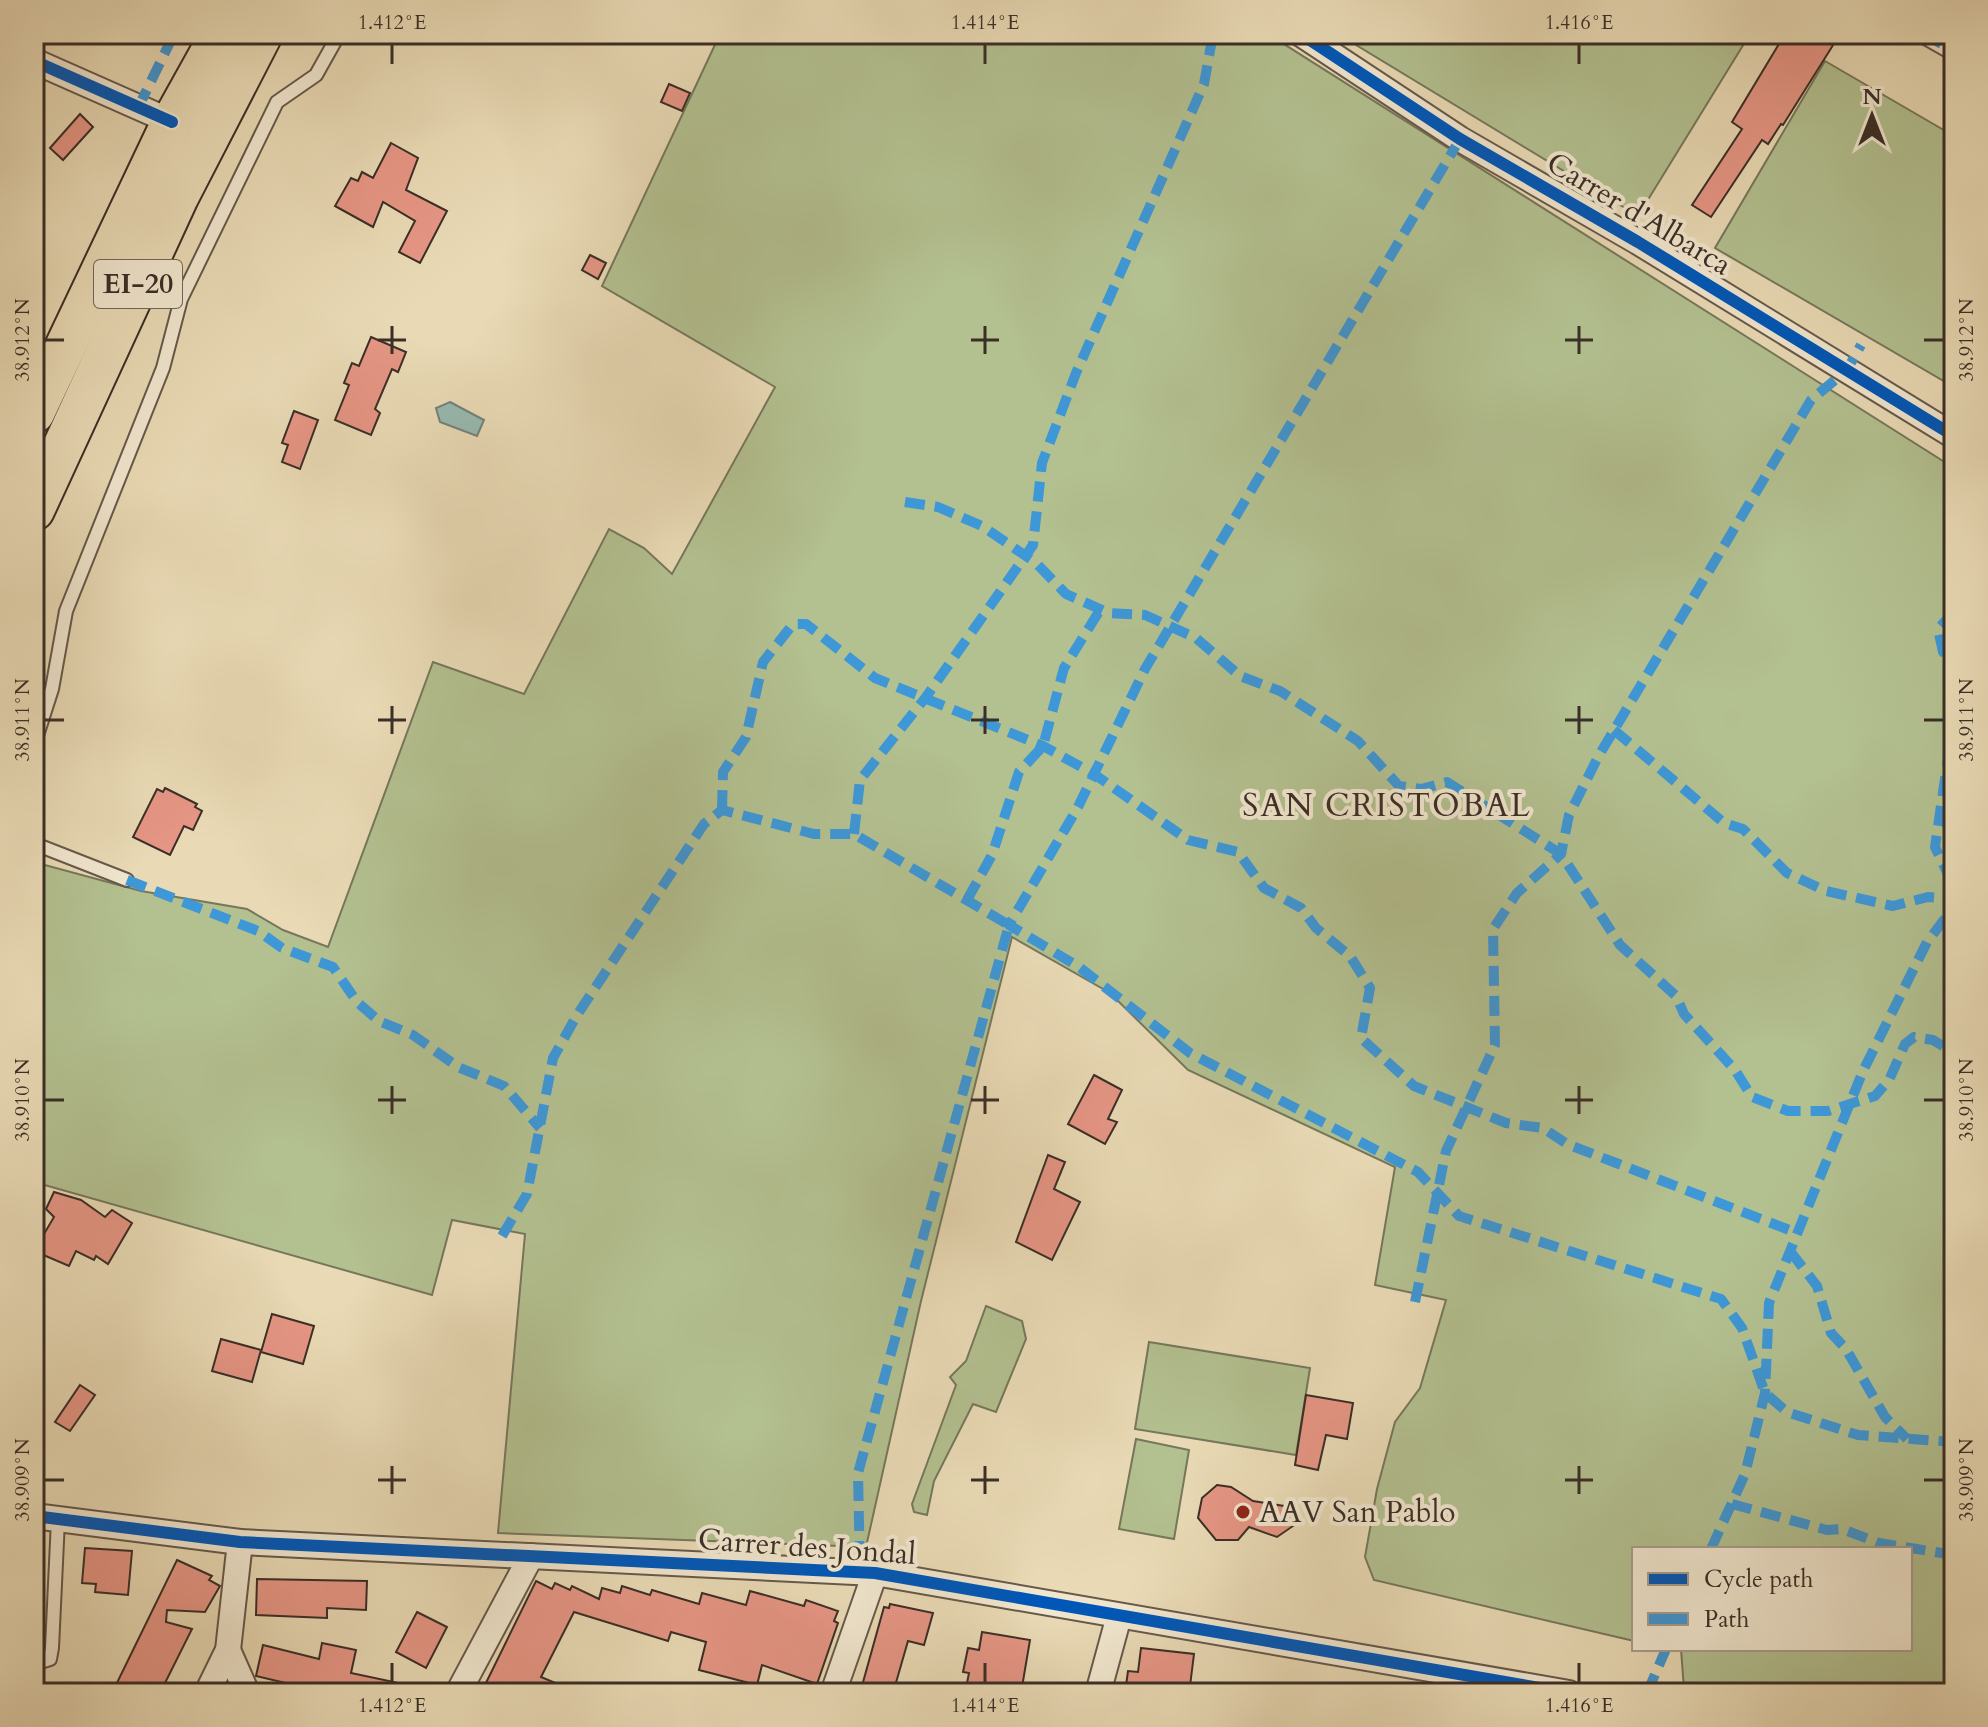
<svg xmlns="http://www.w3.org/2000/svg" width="1988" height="1727" font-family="Cardo,serif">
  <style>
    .green { fill: #b3c090; stroke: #76775c; stroke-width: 2 }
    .water { fill: #97bab1; stroke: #72827a; stroke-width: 2 }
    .building { fill: #e69685; stroke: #3a2e27; stroke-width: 2 }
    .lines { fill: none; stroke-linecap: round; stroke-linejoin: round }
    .service-casing { stroke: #66594a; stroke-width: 16 }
    .pedestrian-casing { stroke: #66594a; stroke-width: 22 }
    .minor-casing { stroke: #66594a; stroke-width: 28 }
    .trunk-casing { stroke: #3a2e27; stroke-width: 44 }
    .service { stroke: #f1e7cf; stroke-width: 12 }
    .pedestrian { stroke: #f1e7cf; stroke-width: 18 }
    .minor { stroke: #f1e7cf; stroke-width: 24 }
    .trunk { stroke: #e9dab5; stroke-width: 40 }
    .quiet { stroke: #3e97d6; stroke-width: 10; stroke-dasharray: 20 10; stroke-linecap: butt }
    .cycleway-casing { stroke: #f1e7cf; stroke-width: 17 }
    .cycleway { stroke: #0057b8; stroke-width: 12 }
    .ticks { fill: none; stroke: #3a2e27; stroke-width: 3 }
    .poi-dot { fill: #8f2418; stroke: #f1e7cf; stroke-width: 3 }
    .labels { text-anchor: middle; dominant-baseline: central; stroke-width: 8; stroke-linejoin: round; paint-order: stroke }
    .shield { fill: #f1e7cf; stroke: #716659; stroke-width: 2 }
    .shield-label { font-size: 28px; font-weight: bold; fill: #3a2e27 }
    .street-label { font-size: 30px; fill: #3a2e27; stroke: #f1e7cf }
    .poi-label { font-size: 30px; fill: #3a2e27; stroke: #f1e7cf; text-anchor: start }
    .neighbourhood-label { font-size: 32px; letter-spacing: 2px; fill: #3a2e27; stroke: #f1e7cf }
    .neatline { fill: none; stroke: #3a2e27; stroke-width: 3 }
    .ticks-label { font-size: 20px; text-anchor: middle; fill: #3a2e27 }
  </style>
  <rect width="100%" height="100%" fill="#e9dab5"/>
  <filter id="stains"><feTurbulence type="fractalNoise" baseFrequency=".0025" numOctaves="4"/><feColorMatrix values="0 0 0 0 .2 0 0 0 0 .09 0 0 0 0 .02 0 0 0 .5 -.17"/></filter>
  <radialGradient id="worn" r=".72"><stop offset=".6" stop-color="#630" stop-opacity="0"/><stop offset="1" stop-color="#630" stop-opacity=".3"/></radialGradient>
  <!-- green -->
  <g class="green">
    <path d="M720,34H1268L1954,468V1693H1703L1684,1689L1681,1649H1910V1549H1634V1641L1374,1580L1365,1557L1377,1489L1395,1422L1420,1388L1446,1300L1375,1285L1395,1167L1188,1070L1110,993L1012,937L921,1301L866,1547L498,1533L525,1234L452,1220L432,1295L34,1182V862L141,891L247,909L283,930L328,947L433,662L524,694L609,529L644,548L672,574L775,387L602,286Z"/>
    <path d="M1338,34H1750L1638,216Z"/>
    <path d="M1825,61L1954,136V387L1715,248Z"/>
    <path d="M986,1306L1022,1321L1026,1339L996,1412L973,1404L934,1481L927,1515L914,1512L912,1504L956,1385L950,1377L966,1361Z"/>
    <path d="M1149,1342L1310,1368L1296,1455L1135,1429Z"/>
    <path d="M1136,1439L1189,1450L1174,1539L1119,1529Z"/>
  </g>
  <!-- water -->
  <path class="water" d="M450,402L484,420L477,436L440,422L436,408Z"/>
  <!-- building -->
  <g class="building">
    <path d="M1785,34H1840L1783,125L1781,124L1768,144L1762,140L1711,217L1692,205L1742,129L1732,122Z"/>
    <path d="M669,84L690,93L682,111L661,102Z"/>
    <path d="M80,114L93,127L63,160L50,148Z"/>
    <path d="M391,143L418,158L406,190L447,211L420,263L399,252L415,221L383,202L373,227L335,206L351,178L358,181L362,172L373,178Z"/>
    <path d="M590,255L606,263L598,279L582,270Z"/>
    <path d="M371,337L406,352L398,372L392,369L375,409L380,413L371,435L335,420L349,385L344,383L352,363L359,366Z"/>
    <path d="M294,411L318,420L300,469L282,462L288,445L282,443Z"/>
    <path d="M165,788L197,804L195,807L202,811L193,830L184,826L170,855L133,837L157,789L163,792Z"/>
    <path d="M1094,1075L1122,1090L1108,1119L1117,1122L1105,1144L1068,1124Z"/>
    <path d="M1048,1155L1065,1162L1054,1189L1080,1202L1052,1260L1016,1242Z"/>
    <path d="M54,1192L81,1200L105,1217L112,1210L132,1223L108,1264L96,1256L94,1260L76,1251L69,1266L34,1251L54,1217L46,1209Z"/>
    <path d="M272,1314L314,1326L303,1364L261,1352Z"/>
    <path d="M221,1339L261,1350L252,1382L212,1371Z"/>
    <path d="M80,1385L95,1395L70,1431L55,1422Z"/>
    <path d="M1306,1395L1353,1403L1347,1439L1326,1435L1318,1470L1295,1465Z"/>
    <path d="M1217,1485L1231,1487L1253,1501L1284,1506L1293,1526L1277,1537L1249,1527L1238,1540H1216L1198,1518L1202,1498Z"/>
    <path d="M85,1548L132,1551L128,1595L95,1592L96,1584L82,1583Z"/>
    <path d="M177,1560L212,1576L209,1580L220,1586L205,1612L167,1610L166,1622L192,1629L160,1693H112Z"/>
    <path d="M257,1579L367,1581L366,1610L327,1608V1618L256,1615Z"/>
    <path d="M536,1581L552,1589L555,1583L570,1590L572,1586L599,1599L602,1588L620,1593L622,1586L650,1595L652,1590L699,1604L702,1593L746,1605L750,1591L804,1606L806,1600L838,1611L834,1621L838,1623L817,1684L762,1665L757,1685L699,1670L706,1642L671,1632L668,1641L574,1612L541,1677L579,1693H481Z"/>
    <path d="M890,1604L933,1613L924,1645L908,1641L893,1693H860L884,1607L889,1608Z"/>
    <path d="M417,1612L447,1627L426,1668L396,1652Z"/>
    <path d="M982,1632L1030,1640L1021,1693H965L969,1673L963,1672L968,1648L979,1650Z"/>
    <path d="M322,1643L356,1650L351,1673L408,1685V1693H328L256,1676L263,1645L319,1659Z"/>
    <path d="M1141,1648L1194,1654L1190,1686L1166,1683L1164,1693H1125L1128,1671L1138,1672Z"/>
  </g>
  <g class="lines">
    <defs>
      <g id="service">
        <path d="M34,745L52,689L66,611L163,368L181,299L277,102L316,75L339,34"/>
        <path d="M34,837L35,844L127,880"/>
        <path d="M34,1664L50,1659L52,1648L58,1520"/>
      </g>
      <path id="pedestrian" d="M1924,34L1954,51"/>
      <g id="minor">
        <path d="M1301,34L1460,139L1638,242L1954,436"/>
        <path d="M34,61L172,122"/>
        <path d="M34,1516L240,1542L875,1573L1569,1693"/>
        <path d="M228,1650L247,1693"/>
        <path d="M207,1693L228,1650L240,1542"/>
        <path d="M458,1693L531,1556"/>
        <path d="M833,1693L875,1573"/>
        <path d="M1098,1693L1119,1616"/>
      </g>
      <g id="trunk">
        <path d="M34,413L172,122L221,34"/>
        <path d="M34,510L178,197L262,34"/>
      </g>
    </defs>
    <!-- service casing -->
    <use href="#service" class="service-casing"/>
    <!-- pedestrian casing -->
    <use href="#pedestrian" class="pedestrian-casing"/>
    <!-- minor casing -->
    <use href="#minor" class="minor-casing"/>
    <!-- trunk casing -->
    <use href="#trunk" class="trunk-casing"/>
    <!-- service -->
    <use href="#service" class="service"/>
    <!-- pedestrian -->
    <use href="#pedestrian" class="pedestrian"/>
    <!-- minor -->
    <use href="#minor" class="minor"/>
    <!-- trunk -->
    <use href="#trunk" class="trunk"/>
    <!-- quiet -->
    <g class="quiet">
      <path d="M1924,34L1954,51"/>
      <path d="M138,108L174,34"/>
      <path d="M1460,139L1145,669L1078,807L1009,925L1079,967L1190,1053L1418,1172L1459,1216L1721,1299L1742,1328L1765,1393L1787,1412L1858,1435L1954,1442"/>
      <path d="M905,502L938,507L982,526L1036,563L1066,594L1109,613L1145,615L1196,638L1240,676L1280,691L1358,741L1399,786L1421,789L1447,782L1561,854L1620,945L1676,996L1684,1014L1735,1070L1752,1097L1788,1111H1828L1875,1096L1889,1080L1905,1044L1914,1037L1933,1040L1954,1053"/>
      <path d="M1954,611L1938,629L1943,652L1954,663"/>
      <path d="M1954,717L1935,847L1954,887"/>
      <path d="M1614,730L1724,823L1743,829L1787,873L1826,891L1893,906L1928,897L1954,899"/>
      <path d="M722,810L723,772L746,737L763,662L793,624H806L875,678L1043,746L1094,774L1188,840L1238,852L1264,888L1301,908L1316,928L1350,956L1370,988L1361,1038L1414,1086L1506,1123L1543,1128L1567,1144L1797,1233"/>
      <path d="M854,834L860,780L926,697L1033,545L1042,463L1076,373L1204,84L1213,34"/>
      <path d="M34,862L35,844"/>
      <path d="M127,880L258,931L282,948L333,967L357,1002L379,1021L413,1035L458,1067L504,1086L540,1128"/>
      <path d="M967,900L992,855L1019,772L1043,746L1064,668L1100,610"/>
      <path d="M502,1236L527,1194L553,1058L577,1015L704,824L722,810L814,834H854L1009,925L858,1473L860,1572"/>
      <path d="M1790,1251L1817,1286L1831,1333L1846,1349L1885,1417L1907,1439"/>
      <path d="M1415,1302L1446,1151L1495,1045L1493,929L1517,893L1561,854L1569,815L1598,757L1811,400L1847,370L1861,345"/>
      <path d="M1732,1504L1827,1530L1842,1529L1879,1543L1954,1555"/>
      <path d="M1711,1549L1745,1474L1765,1393L1769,1303L1863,1071L1927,942L1954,907"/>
      <path d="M1647,1693L1666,1649"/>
    </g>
    <defs>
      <g id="cycleway">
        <path d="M1301,34L1460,139L1638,242L1954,436"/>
        <path d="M34,61L172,122"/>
        <path d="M34,1516L240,1542L875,1573L1569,1693"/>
      </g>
    </defs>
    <!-- cycleway casing -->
    <use href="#cycleway" class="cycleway-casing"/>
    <!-- cycleway -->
    <use href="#cycleway" class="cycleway"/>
  </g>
  <!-- ticks -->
  <path class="ticks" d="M392,44V64M985,44V64M1579,44V64M392,326V354M985,326V354M1579,326V354M44,340H64M378,340H406M971,340H999M1565,340H1593M1924,340H1944M392,706V734M985,706V734M1579,706V734M44,720H64M378,720H406M971,720H999M1565,720H1593M1924,720H1944M392,1086V1114M985,1086V1114M1579,1086V1114M44,1100H64M378,1100H406M971,1100H999M1565,1100H1593M1924,1100H1944M392,1466V1494M985,1466V1494M1579,1466V1494M44,1480H64M378,1480H406M971,1480H999M1565,1480H1593M1924,1480H1944M392,1663V1683M985,1663V1683M1579,1663V1683"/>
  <!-- markers -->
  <circle class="poi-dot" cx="1243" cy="1512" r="8"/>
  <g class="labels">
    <!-- shield labels -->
    <rect class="shield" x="94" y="260" width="88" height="48" rx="6"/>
    <g class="shield-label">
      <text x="138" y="284">EI-20</text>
    </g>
    <!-- street labels -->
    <g class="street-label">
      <text transform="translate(1639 214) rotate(31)">Carrer d'Albarca</text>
      <text transform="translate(807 1547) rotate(4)">Carrer des Jondal</text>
    </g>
    <!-- poi labels -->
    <g class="poi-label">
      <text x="1259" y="1512">AAV San Pablo</text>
    </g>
    <!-- neighbourhood labels -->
    <g class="neighbourhood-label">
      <text x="1387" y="806">SAN CRISTOBAL</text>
    </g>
  </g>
  <!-- margin -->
  <rect width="1988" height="1727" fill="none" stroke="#e9dab5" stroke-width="88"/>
  <!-- legend -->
  <rect x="1632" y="1547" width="280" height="104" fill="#f1e7cf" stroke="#a89d8c" stroke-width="2"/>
  <rect x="1648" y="1573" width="40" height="12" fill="#0057b8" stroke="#a89d8c" stroke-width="2"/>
  <text x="1704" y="1587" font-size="24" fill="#3a2e27">Cycle path</text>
  <rect x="1648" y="1613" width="40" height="12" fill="#3e97d6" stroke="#a89d8c" stroke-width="2"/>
  <text x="1704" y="1627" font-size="24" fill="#3a2e27">Path</text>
  <!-- north arrow -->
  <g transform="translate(1872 116)" stroke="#f1e7cf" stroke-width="6" paint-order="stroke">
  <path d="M0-6L14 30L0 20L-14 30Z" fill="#3a2e27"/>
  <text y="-12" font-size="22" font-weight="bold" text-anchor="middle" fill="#3a2e27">N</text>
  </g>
  <rect x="44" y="44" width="1900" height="1639" class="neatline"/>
  <g class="ticks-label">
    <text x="392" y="29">1.412°E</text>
    <text x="985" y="29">1.414°E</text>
    <text x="1579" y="29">1.416°E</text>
    <text transform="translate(22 340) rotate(-90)" y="7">38.912°N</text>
    <text transform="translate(1966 340) rotate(-90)" y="7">38.912°N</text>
    <text transform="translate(22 720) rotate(-90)" y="7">38.911°N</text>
    <text transform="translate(1966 720) rotate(-90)" y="7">38.911°N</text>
    <text transform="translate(22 1100) rotate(-90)" y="7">38.910°N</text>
    <text transform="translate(1966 1100) rotate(-90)" y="7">38.910°N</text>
    <text transform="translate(22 1480) rotate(-90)" y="7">38.909°N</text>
    <text transform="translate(1966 1480) rotate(-90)" y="7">38.909°N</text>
    <text x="392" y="1712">1.412°E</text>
    <text x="985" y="1712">1.414°E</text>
    <text x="1579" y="1712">1.416°E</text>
  </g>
  <rect width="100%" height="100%" filter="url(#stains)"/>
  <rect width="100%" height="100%" fill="url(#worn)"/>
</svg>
